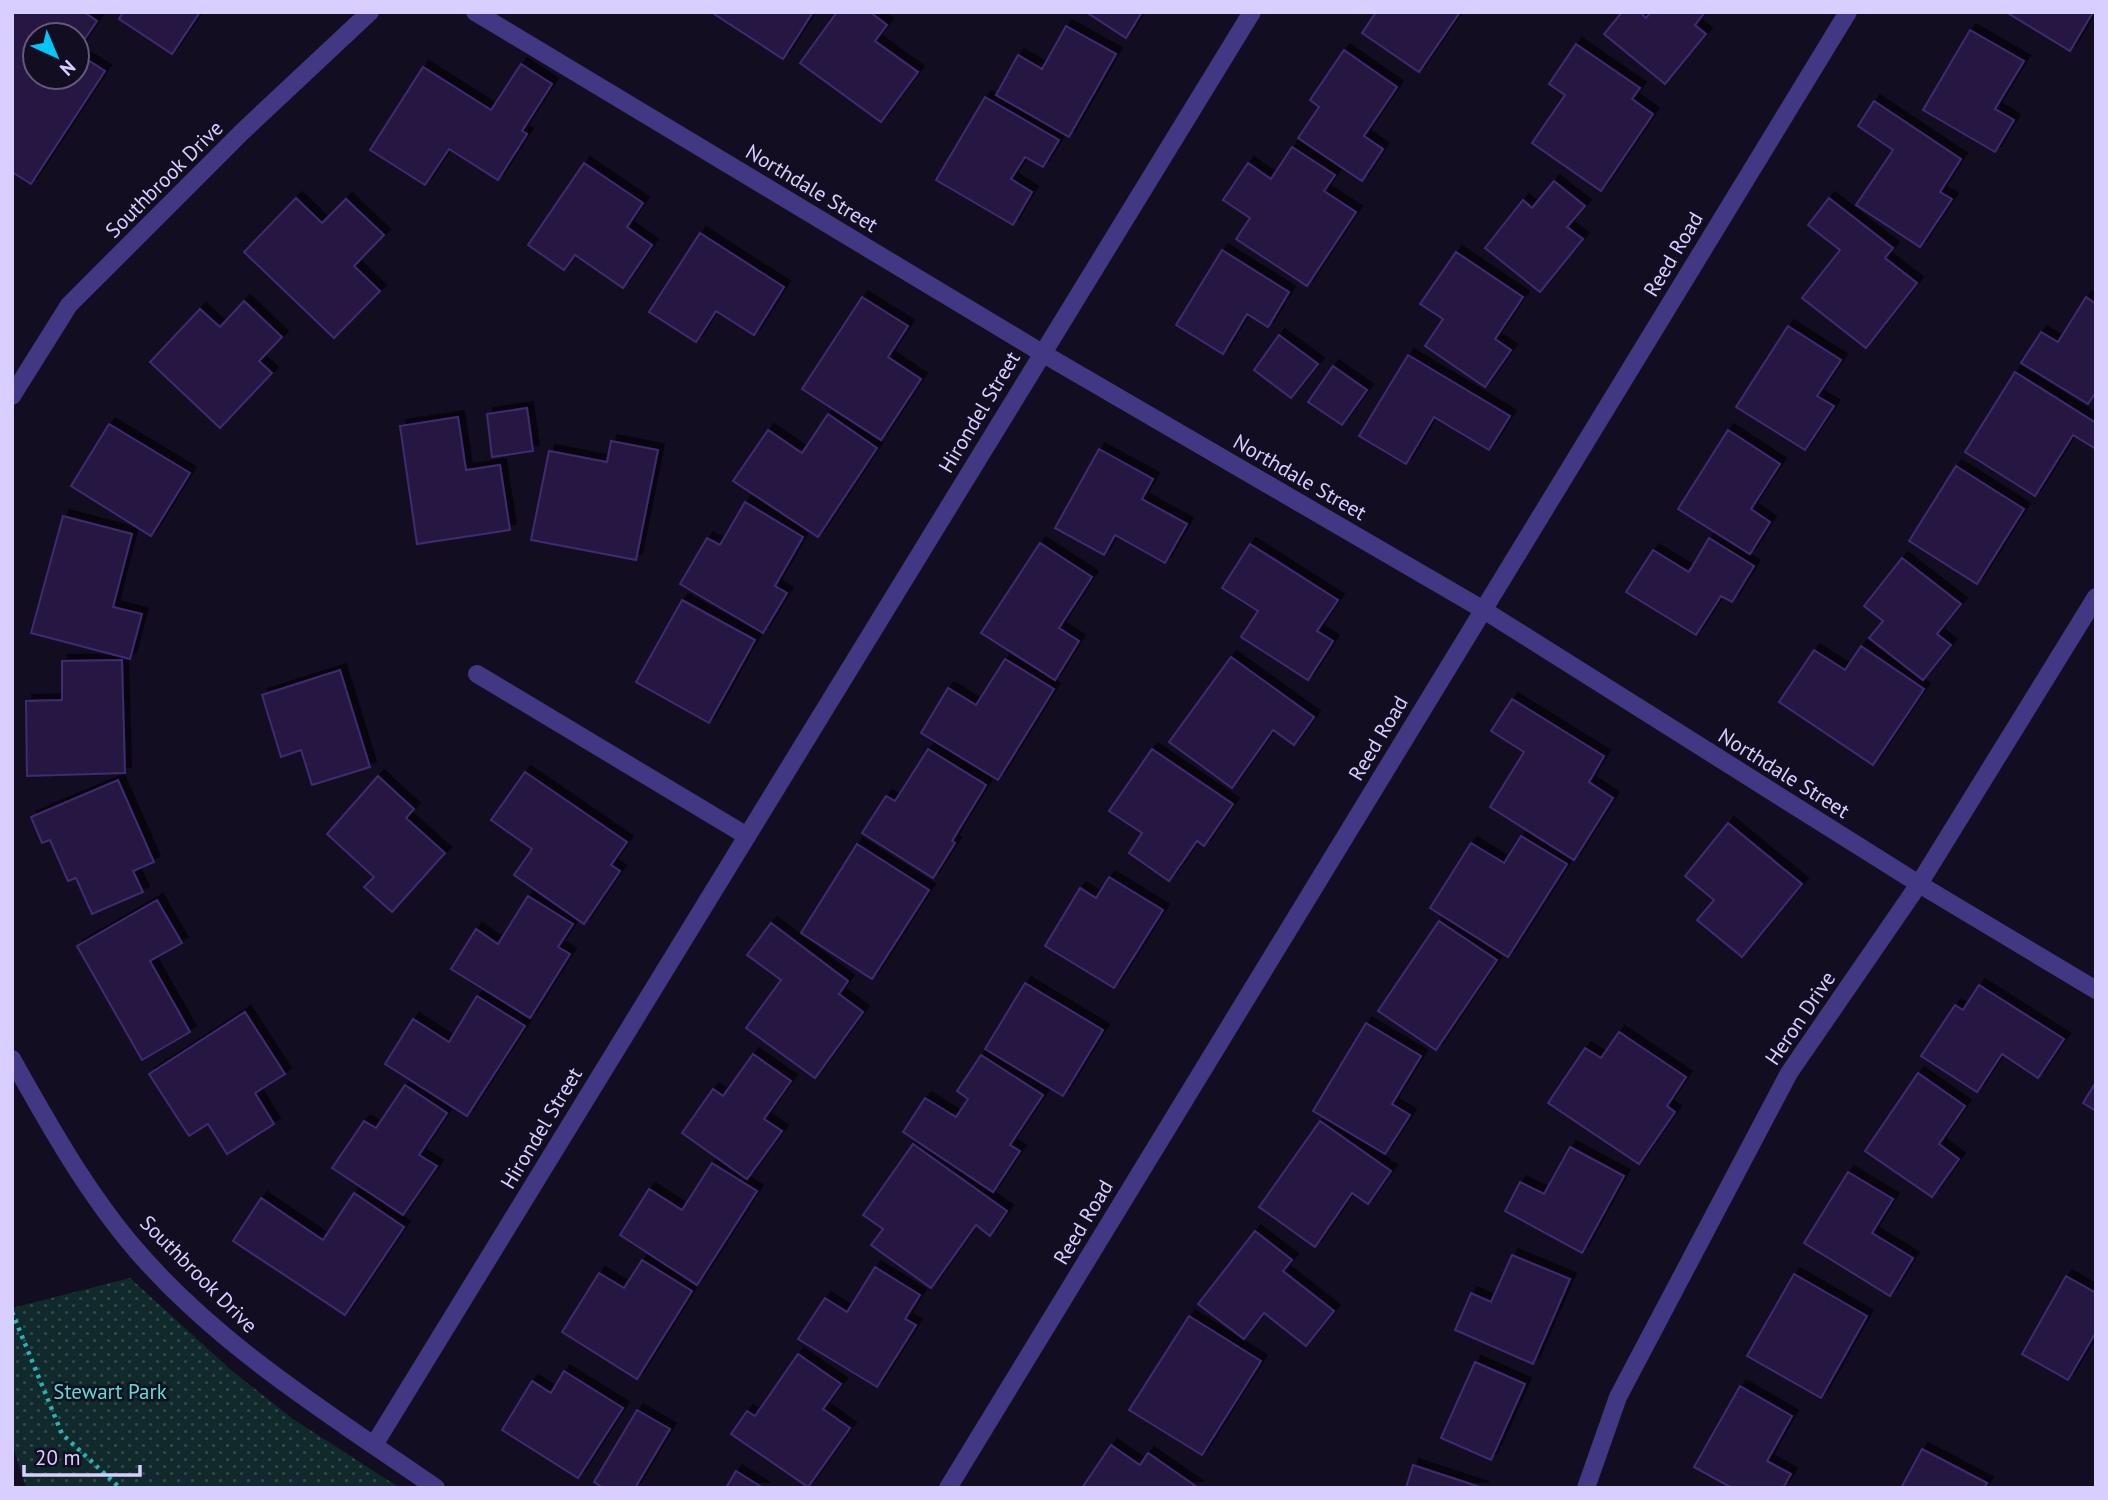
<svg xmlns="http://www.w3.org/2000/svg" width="2108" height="1500" font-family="'PT Sans',sans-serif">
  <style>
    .grass { fill: url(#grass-dots) }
    .building { fill: #251943; stroke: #3f2a70; stroke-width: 2; filter: url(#shadow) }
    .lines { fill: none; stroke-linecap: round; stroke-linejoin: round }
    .path { stroke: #2bb0b6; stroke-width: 4.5; stroke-dasharray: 3.5 5; stroke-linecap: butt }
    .minor { stroke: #413782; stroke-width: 18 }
    .labels { text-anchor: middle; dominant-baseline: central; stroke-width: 5; stroke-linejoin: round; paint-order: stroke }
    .street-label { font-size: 21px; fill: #d8ceff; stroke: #130d22 }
    .park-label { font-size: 21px; fill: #57e1cd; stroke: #130d22 }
  </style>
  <defs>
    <pattern id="grass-dots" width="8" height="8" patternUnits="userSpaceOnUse" patternTransform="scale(1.75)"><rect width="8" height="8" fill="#102a2c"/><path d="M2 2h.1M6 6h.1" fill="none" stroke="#32484c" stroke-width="1.8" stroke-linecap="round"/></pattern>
    <filter id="shadow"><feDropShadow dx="6" dy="-6" stdDeviation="0" flood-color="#0009"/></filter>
  </defs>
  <rect width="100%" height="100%" fill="#130d22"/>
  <!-- grass -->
  <path class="grass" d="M130,1278L231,1370L293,1419L400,1488H26L12,1443V1308Z"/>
  <!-- building -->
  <g class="building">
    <path d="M12,12H84L97,21L77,50V35H35V77H77V53L105,71L31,184L12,172Z"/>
    <path d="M123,12H200L172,54L119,19Z"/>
    <path d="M711,12H813L783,59Z"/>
    <path d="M837,12H870L887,25L875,41L918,72L881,122L800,63Z"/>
    <path d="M1086,12H1142L1126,38Z"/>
    <path d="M1376,12H1460L1419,72L1362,33Z"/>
    <path d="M1622,12H1640L1646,18L1651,12H1705L1695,25L1706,34L1665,84L1604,34Z"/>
    <path d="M2006,12H2093L2070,51Z"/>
    <path d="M1066,26L1116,54L1069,137L996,95L1018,55L1042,69Z"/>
    <path d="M1970,30L2024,61L1995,109L2014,120L1995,152L1923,110Z"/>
    <path d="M1576,44L1640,88L1632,99L1653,114L1601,191L1532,143L1565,95L1549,84Z"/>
    <path d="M1344,50L1397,87L1364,136L1383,149L1362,181L1298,138L1319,107L1310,100Z"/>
    <path d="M521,64L552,84L522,131L527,134L498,180L449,149L425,185L370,150L423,67L491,110Z"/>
    <path d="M985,97L1059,140L1043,167L1025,157L1011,179L1032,192L1013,225L936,180Z"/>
    <path d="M1874,101L1961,159L1940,192L1952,199L1920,247L1856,205L1893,150L1858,126Z"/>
    <path d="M1292,147L1335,175L1324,191L1356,212L1307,286L1236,239L1250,218L1223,200L1248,163L1271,179Z"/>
    <path d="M584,163L643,203L627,227L652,245L623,288L575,255L564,270L528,245Z"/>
    <path d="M1554,181L1585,206L1567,227L1583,239L1540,292L1485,248L1523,200L1532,208Z"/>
    <path d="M296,198L322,223L346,199L384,235L354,266L380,291L334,338L244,252Z"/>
    <path d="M1829,198L1893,248L1885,258L1917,283L1866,348L1802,298L1840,250L1808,225Z"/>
    <path d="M700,233L784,287L754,335L716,311L696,342L649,312Z"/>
    <path d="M1222,250L1289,292L1268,327L1247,314L1223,354L1176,325Z"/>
    <path d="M1456,252L1523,297L1495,339L1511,350L1485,387L1425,346L1443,319L1420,304Z"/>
    <path d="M862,297L908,326L888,357L921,379L881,440L802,389Z"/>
    <path d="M2086,297L2096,304V392L2088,404L2021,363L2041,332L2058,342Z"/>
    <path d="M244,301L282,337L259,361L272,373L220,428L150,362L200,309L220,327Z"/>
    <path d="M1788,326L1841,360L1817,396L1834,406L1805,450L1736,407Z"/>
    <path d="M1279,335L1318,364L1291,398L1254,370Z"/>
    <path d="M1408,355L1510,416L1489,450L1434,417L1406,464L1359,436Z"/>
    <path d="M1333,366L1367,390L1342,425L1308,402Z"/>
    <path d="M2015,372L2096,423V449L2073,435L2035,496L1965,452Z"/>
    <path d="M527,408L533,451L492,457L487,414Z"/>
    <path d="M828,414L877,448L818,537L733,481L768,430L802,453Z"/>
    <path d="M458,417L466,470L500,465L510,530L417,544L400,426Z"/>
    <path d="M109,424L190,473L151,536L71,486Z"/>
    <path d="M1728,430L1780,464L1751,509L1770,522L1750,554L1678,509Z"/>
    <path d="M611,441L658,450L636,560L531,540L549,451L607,462Z"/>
    <path d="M1099,449L1153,479L1142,499L1187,524L1165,563L1115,535L1104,555L1055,528Z"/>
    <path d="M1956,466L2024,509L1977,584L1909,541Z"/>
    <path d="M745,502L803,537L775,586L787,593L763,633L680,584L707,538L720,545Z"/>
    <path d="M63,516L132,534L113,607L142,614L130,659L31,633Z"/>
    <path d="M1709,538L1754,566L1732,602L1721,596L1696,635L1626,592L1653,550L1689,572Z"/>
    <path d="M1040,543L1092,577L1059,628L1079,641L1055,680L981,633Z"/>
    <path d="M1250,544L1338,600L1317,631L1333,641L1308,680L1241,637L1258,611L1222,588Z"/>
    <path d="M1902,558L1961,604L1937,634L1951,645L1923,680L1869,638L1883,621L1864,606Z"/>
    <path d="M682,600L755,640L709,723L636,682Z"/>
    <path d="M1861,646L1924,689L1873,765L1779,702L1814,650L1845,670Z"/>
    <path d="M1231,657L1314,717L1294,745L1273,730L1232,788L1169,742Z"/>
    <path d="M1005,659L1054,689L998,780L921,733L948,688L976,705Z"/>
    <path d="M122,660L125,773L27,776L26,701L62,700V661Z"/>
    <path d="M340,670L370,767L312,785L301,750L281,757L262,695Z"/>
    <path d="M1512,699L1604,756L1589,782L1613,798L1574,860L1490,807L1524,752L1491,731Z"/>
    <path d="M928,749L986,785L952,841L955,843L933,878L862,833L886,796L895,801Z"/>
    <path d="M1152,749L1233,804L1204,846L1197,841L1169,881L1129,853L1142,833L1109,811Z"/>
    <path d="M525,772L627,842L611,865L620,871L584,924L514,875L532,849L491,820Z"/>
    <path d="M378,776L414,809L406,818L445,853L392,912L364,887L374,877L327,834Z"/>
    <path d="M118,780L154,862L133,871L143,892L92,914L76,878L68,881L50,840L42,843L31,817Z"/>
    <path d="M1728,823L1802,884L1742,957L1697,920L1714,900L1685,876Z"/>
    <path d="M1521,836L1567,864L1508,957L1430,908L1471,843L1504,863Z"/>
    <path d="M857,844L929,890L872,979L801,933Z"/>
    <path d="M1109,877L1163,910L1114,988L1045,946L1080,888L1096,898Z"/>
    <path d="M528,896L573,924L558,947L570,954L530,1018L451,969L476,929L498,944Z"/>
    <path d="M157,900L182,943L150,961L190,1032L142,1060L77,946Z"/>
    <path d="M1439,921L1497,960L1436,1050L1378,1011Z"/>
    <path d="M771,923L848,981L839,994L863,1012L815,1078L746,1028L781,980L747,955Z"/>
    <path d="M1025,983L1103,1030L1063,1096L985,1049Z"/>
    <path d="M1979,985L2064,1039L2038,1078L2002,1054L1977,1092L1921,1056L1955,1005L1963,1010Z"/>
    <path d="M477,996L525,1026L467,1116L385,1064L413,1019L449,1042Z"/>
    <path d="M245,1012L285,1074L255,1093L274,1124L227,1154L208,1124L189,1136L149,1074Z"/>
    <path d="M1366,1023L1421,1056L1392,1104L1410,1115L1385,1154L1313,1111Z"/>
    <path d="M1619,1032L1686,1077L1667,1106L1675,1112L1639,1164L1548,1103L1585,1048L1601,1058Z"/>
    <path d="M753,1054L791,1081L764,1119L782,1131L747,1179L682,1133L713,1089L723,1096Z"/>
    <path d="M981,1055L1043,1095L1010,1145L1020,1151L993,1192L903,1132L925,1098L956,1117L968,1099L957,1091Z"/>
    <path d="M1918,1073L1965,1106L1939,1144L1959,1159L1932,1197L1865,1151Z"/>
    <path d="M2096,1082V1111L2083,1103Z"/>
    <path d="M405,1085L447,1113L419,1155L437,1166L403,1215L332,1168L364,1121L376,1128Z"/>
    <path d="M1320,1121L1391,1171L1368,1204L1352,1193L1315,1247L1259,1207Z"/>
    <path d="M913,1144L1007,1211L990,1236L976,1225L931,1288L871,1245L883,1229L863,1215Z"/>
    <path d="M1570,1147L1624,1176L1582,1253L1505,1211L1520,1182L1544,1194Z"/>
    <path d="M712,1163L757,1191L697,1285L620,1235L649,1189L682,1210Z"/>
    <path d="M1848,1172L1893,1199L1872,1233L1913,1258L1890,1296L1804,1243Z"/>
    <path d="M354,1193L404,1227L345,1315L233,1241L261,1198L323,1240Z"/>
    <path d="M1255,1231L1292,1260L1283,1271L1334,1311L1306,1346L1264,1313L1244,1339L1198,1304Z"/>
    <path d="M1512,1255L1570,1279L1533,1364L1455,1330L1471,1293L1491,1302Z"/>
    <path d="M642,1260L692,1291L637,1379L562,1332L599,1273L624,1288Z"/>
    <path d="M875,1267L920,1295L905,1319L916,1325L877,1387L798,1339L825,1298L847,1312Z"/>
    <path d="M1794,1274L1867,1316L1821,1398L1747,1356Z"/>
    <path d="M2066,1276L2096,1293V1332L2068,1380L2022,1354Z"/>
    <path d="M1189,1316L1261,1361L1202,1455L1129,1410Z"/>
    <path d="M798,1354L841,1384L823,1409L850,1428L808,1487L731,1434L747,1411L755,1416Z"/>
    <path d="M1475,1362L1525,1384L1491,1460L1441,1438Z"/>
    <path d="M564,1371L623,1408L578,1478L502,1430L532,1381L551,1393Z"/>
    <path d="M1740,1386L1792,1416L1767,1461L1791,1474L1783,1488H1732L1694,1467Z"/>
    <path d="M637,1410L670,1429L635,1488H603L594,1482Z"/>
    <path d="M1111,1445L1140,1465L1148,1453L1197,1487L1082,1488Z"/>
    <path d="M1922,1449L1987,1483L1984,1488H1901Z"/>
    <path d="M1413,1465L1483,1488H1406Z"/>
    <path d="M736,1471L763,1488H726Z"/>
  </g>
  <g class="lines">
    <!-- path -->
    <path class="path" d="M12,1312L62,1434L120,1488"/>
    <!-- minor -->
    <g class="minor">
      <path d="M475,12L1042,353L1482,609L1919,884L2096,990"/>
      <path d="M12,396L69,305L243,131L370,12"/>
      <path d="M477,674L747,836"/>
      <path d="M12,1059C49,1125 87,1193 137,1251C221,1348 331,1415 436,1488"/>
      <path d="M374,1445L1252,12"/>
      <path d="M948,1488L1848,12"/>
      <path d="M1586,1488L1618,1397L1789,1073L1919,884L2096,597"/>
    </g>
  </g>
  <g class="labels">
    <!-- street labels -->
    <g class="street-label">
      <text transform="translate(164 179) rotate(-45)">Southbrook Drive</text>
      <text transform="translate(812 188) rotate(31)">Northdale Street</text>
      <text transform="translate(1673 254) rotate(-59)">Reed Road</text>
      <text transform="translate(979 412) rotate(-59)">Hirondel Street</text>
      <text transform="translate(1300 477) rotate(30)">Northdale Street</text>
      <text transform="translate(1378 738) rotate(-59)">Reed Road</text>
      <text transform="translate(1784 773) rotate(32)">Northdale Street</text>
      <text transform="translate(1800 1018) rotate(-56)">Heron Drive</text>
      <text transform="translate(541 1128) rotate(-59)">Hirondel Street</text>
      <text transform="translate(1083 1222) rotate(-59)">Reed Road</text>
      <text transform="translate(199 1274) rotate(45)">Southbrook Drive</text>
    </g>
    <!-- park labels -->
    <g class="park-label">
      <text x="110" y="1391">Stewart Park</text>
    </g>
  </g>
  <!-- border -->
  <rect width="2108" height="1500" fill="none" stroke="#d8ceff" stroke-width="28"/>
  <!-- north arrow -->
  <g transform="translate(56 56) rotate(136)"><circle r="33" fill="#130d22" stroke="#625a7a" stroke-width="2"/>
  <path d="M0-5L12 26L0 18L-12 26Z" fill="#00c7f9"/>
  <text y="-10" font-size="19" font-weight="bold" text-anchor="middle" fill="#d8ceff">N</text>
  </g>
  <!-- scale -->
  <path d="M24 1465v10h116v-10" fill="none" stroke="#d8ceff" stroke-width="3.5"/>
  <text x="35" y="1465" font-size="21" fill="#d8ceff" stroke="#130d22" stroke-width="5" paint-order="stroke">20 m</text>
</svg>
